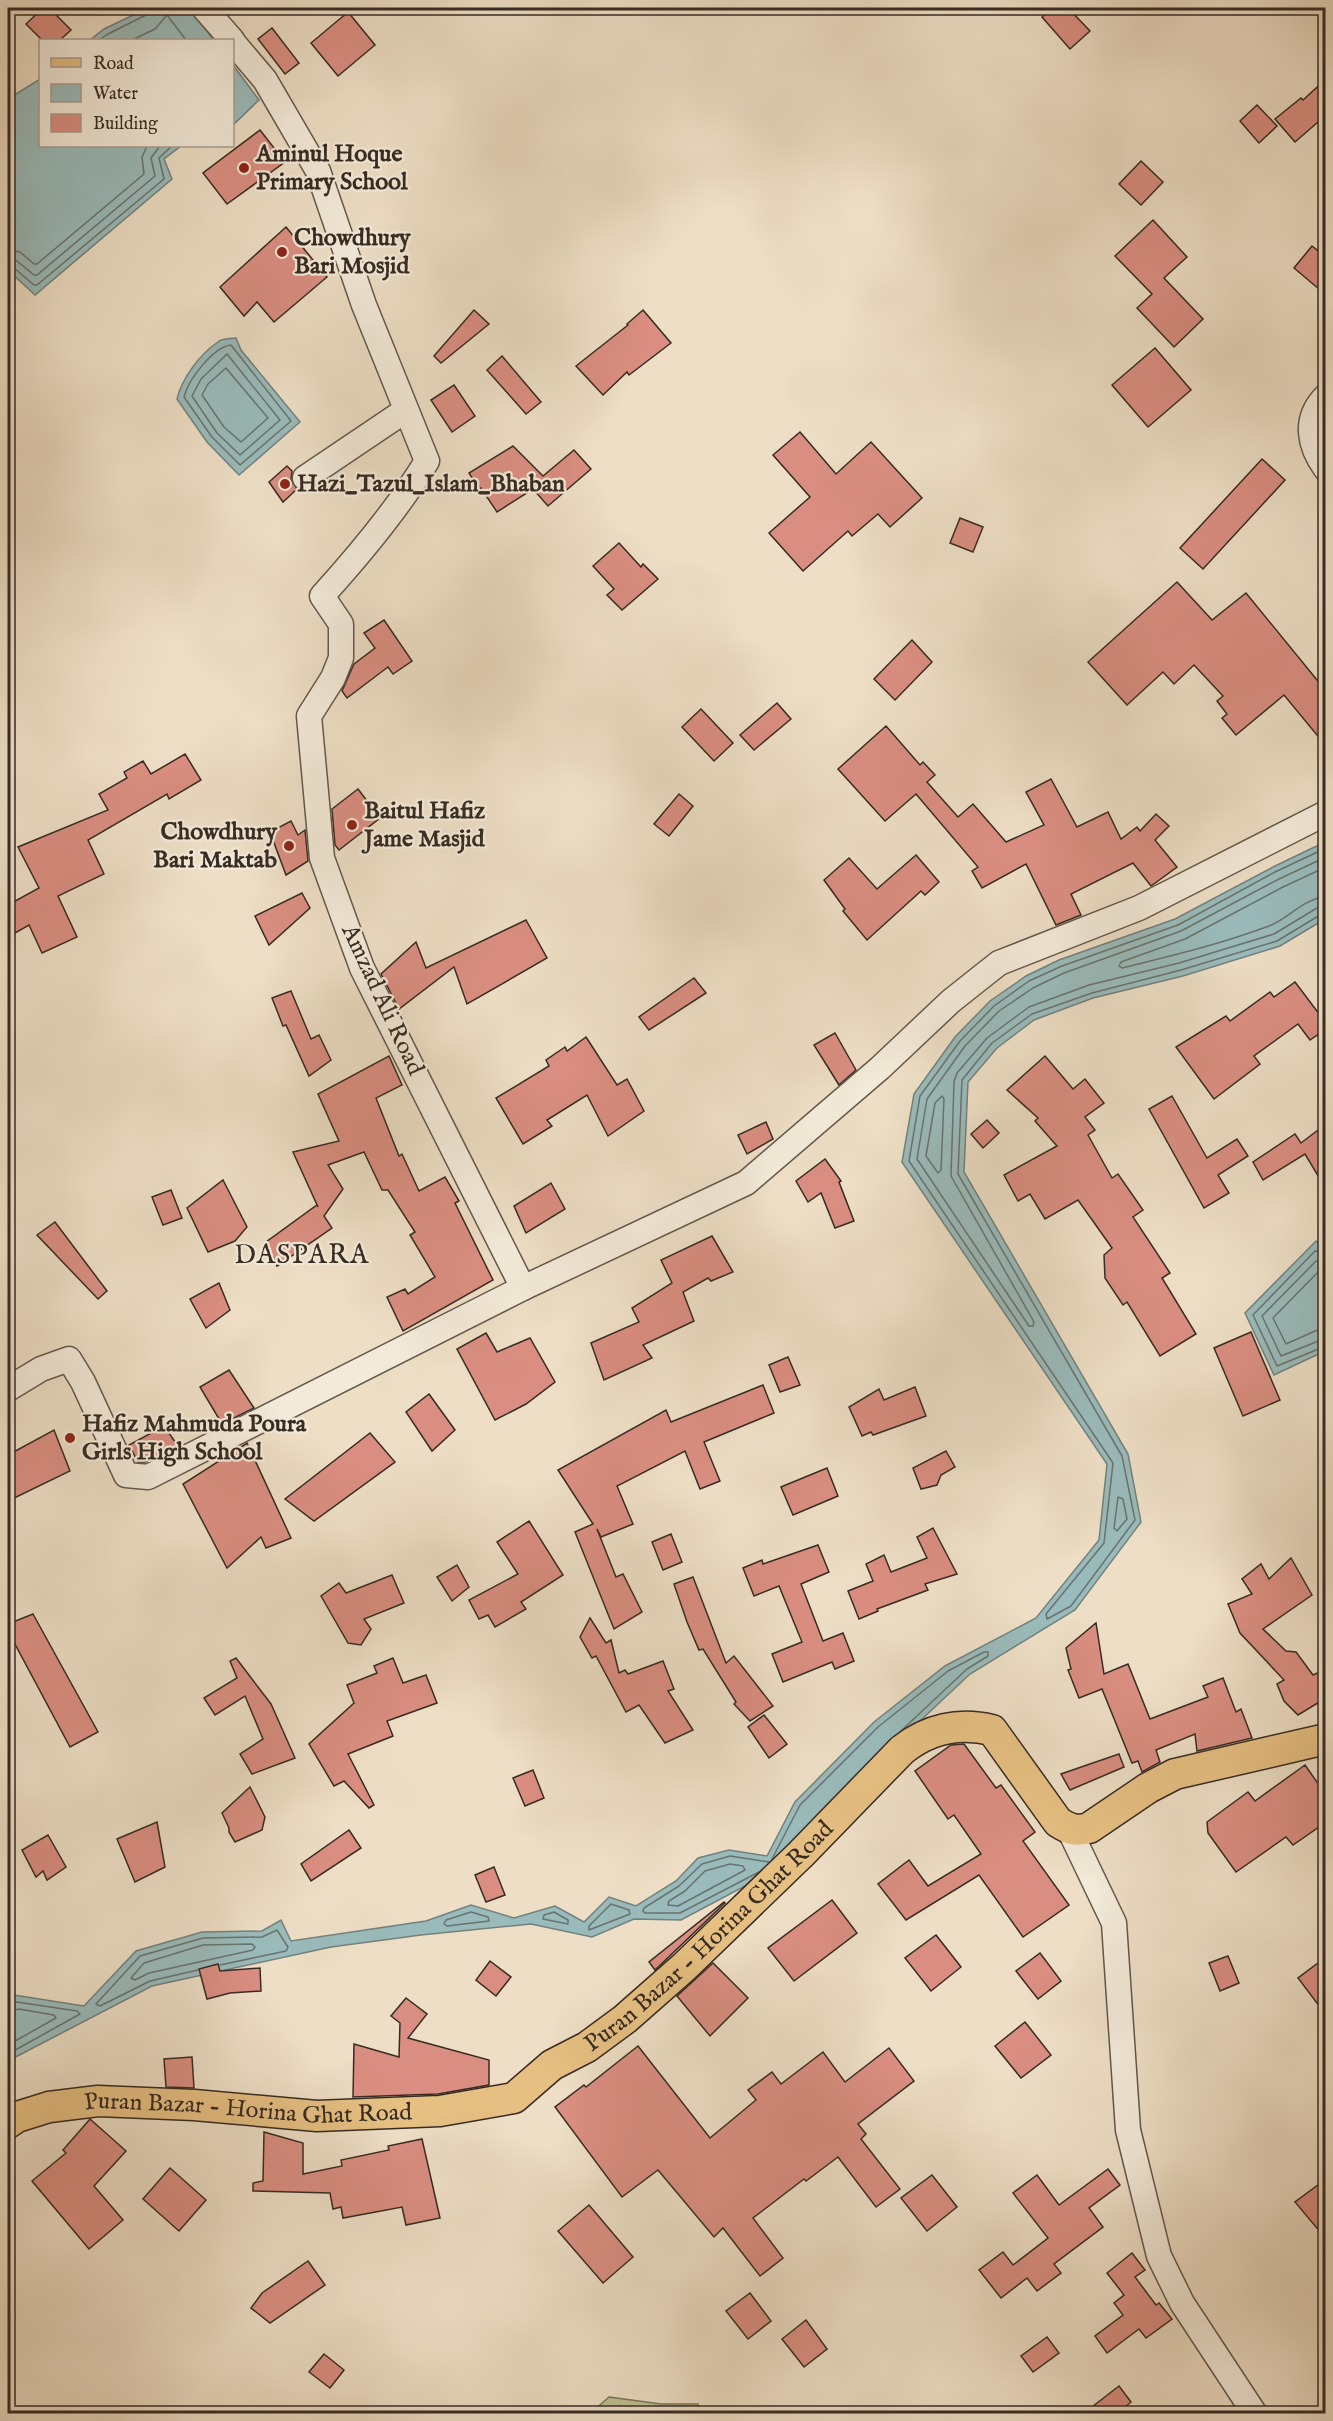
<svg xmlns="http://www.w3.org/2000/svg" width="1333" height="2421" font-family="'IM FELL English',serif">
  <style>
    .grass { fill: url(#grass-tufts); stroke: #7a765a; stroke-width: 1.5 }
    .water { fill: #9abbbb; stroke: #72817e; stroke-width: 1.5 }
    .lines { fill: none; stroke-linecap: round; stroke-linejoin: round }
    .shore { stroke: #68736f; stroke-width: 1.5 }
    .building { fill: #da8e81; stroke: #372b23; stroke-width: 1.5 }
    .minor-casing { stroke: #64584c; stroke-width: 27 }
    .major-casing { stroke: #372b23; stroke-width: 33 }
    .minor { stroke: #f3ead9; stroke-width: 24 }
    .major { stroke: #e6bf82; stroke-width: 30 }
    .poi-dot { fill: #8f2418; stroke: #f3ead9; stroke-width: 2 }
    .labels { text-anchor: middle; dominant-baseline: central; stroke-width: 4.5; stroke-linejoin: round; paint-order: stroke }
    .poi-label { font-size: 24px; font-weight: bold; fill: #372b23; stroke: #f3ead9; text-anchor: start }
    .street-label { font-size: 24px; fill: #372b23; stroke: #f3ead9 }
    .quarter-label { font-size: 27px; letter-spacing: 1.5px; fill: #372b23; stroke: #f3ead9 }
  </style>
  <defs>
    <pattern id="grass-tufts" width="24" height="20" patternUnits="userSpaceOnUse" patternTransform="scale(1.5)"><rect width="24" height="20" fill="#bcc092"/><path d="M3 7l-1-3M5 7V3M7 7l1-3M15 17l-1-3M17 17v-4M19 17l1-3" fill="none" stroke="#9a9c77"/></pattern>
  </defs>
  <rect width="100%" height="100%" fill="#eddec5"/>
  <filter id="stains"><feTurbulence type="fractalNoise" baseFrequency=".00333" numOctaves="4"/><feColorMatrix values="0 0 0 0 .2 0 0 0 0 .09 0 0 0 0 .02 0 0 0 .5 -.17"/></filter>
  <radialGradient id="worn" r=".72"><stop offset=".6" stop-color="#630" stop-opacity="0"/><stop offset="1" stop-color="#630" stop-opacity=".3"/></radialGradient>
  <!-- grass -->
  <path class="grass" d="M609,2397L661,2404H698L701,2413H591Z"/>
  <!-- water -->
  <g class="water">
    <path d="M148,8H189L214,40H90L104,29Z"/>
    <path d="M233,65L259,100L233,125Z"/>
    <path d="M40,79V146H181L164,159L172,179L35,295L8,270V99Z"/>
    <path d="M236,338L241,350L300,422L239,475L207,442L177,399C182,378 200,354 218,342C222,338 230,339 236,338Z"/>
    <path d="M1325,842V919L1280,946L1183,976L1093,998L1034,1020L997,1048L968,1082L964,1172L1128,1454L1141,1522L1075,1610L970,1674L888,1751L779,1868L681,1920L634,1919L592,1937L531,1924L421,1935L331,1947L152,1986L8,2061V2000L14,1995L84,2006L136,1951L202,1932L262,1931L281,1920L291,1941L426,1921L471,1905L514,1918L555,1906L584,1922L609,1897L636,1906L676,1881L698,1858L729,1850L767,1856L795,1802L874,1722L945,1666L1036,1618L1099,1540L1107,1464L902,1162L914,1094L955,1037L990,1001L1026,976L1059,960L1175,919L1273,867Z"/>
    <path d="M1316,1241L1325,1250V1351L1274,1375L1245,1313Z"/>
  </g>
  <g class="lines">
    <!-- shore -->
    <g class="shore">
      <path d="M99,40L108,34L146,15L149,8"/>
      <path d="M132,40L155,29L167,15L186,40"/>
      <path d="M8,250L20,252L34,264H37L144,174L142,157L147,146"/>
      <path d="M8,259L17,261L34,275H37L155,176L151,158L160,146"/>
      <path d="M8,266L14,268L34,285H37L164,179L159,158L172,146"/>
      <path d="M231,345L291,421L240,465L212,437L184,397C188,380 213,347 231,345Z"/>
      <path d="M227,354L280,420L240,455L217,433L192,396L201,379Z"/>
      <path d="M226,368L268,418L241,442L224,427L202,395L208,384Z"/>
      <path d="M1326,848L1275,872L1178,925L1062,966L1029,981L994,1006L960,1041L920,1096L909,1161L1113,1463L1104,1543L1046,1614L1047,1619L1071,1606L1135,1520L1122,1456L958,1174L962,1080L992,1043L1032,1014L1092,993L1181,970L1277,941L1320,915L1326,914"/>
      <path d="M1326,857L1279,879L1181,931L1064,973L1033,988L999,1011L965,1046L927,1099L917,1159L1029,1326H1033L1034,1322L951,1176L954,1082L957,1073L987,1038L1029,1007L1089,985L1179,963L1274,934L1317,908L1326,906"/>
      <path d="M1326,867L1283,887L1185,939L1121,962L1119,966L1122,968C1171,956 1221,944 1269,926C1288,919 1304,898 1326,897"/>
      <path d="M942,1096L944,1099L941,1170L938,1173L926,1156L935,1103Z"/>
      <path d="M1326,1254L1315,1251L1253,1315L1277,1366L1326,1346"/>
      <path d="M1326,1261H1316L1262,1316L1281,1356L1326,1338"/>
      <path d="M1326,1270L1319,1271L1273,1318L1286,1344L1315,1331L1326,1329"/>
      <path d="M1118,1497L1123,1499L1127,1519L1117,1531L1114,1528Z"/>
      <path d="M772,1859L800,1805L878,1727L948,1671L984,1652H988V1656L967,1669L902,1730"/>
      <path d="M730,1864L743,1866L745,1870L678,1906L668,1905L669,1901L685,1891L705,1871Z"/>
      <path d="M759,1872L680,1913H645L643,1911L644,1908L679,1886L702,1864L730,1856L769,1862"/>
      <path d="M611,1904L629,1910L630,1914L589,1930V1926Z"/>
      <path d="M471,1912L488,1917L489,1921L447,1926L444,1924L446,1920Z"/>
      <path d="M554,1912L568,1920V1924L543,1919L544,1915Z"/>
      <path d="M252,1944L255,1947L253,1950L149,1973L135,1980L131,1978L144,1963L203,1945Z"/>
      <path d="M198,1970L150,1981L100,2006L96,2004L140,1956L203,1938L262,1937L277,1930L288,1947L286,1951L220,1965"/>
      <path d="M8,2004L17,2002L77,2011L80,2014L8,2054"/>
      <path d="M8,2012L19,2009L54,2015L56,2018L8,2045"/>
    </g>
  </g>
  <!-- building -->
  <g class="building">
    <path d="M43,8H49L71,30L60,40H42L26,24Z"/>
    <path d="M1053,8H1068L1090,31L1070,49L1042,17Z"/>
    <path d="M348,12L375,45L338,76L311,43Z"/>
    <path d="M272,28L299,63L285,74L258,39Z"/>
    <path d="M1326,79V115L1295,142L1275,119L1301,98L1303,100Z"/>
    <path d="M1257,105L1277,126L1259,143L1240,121Z"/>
    <path d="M260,130L285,162L227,204L203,173Z"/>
    <path d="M1141,161L1163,182L1141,205L1119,184Z"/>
    <path d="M1153,220L1187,257L1164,278L1203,319L1174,347L1137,308L1152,294L1115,256Z"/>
    <path d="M286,227L327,277L274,322L257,302L244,316L220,287Z"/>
    <path d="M1312,246L1326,257V295L1294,268Z"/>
    <path d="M474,310L489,324L441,363L434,356Z"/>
    <path d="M643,310L671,343L629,375L627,372L603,395L576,366L628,325L627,324Z"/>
    <path d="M1155,348L1191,390L1148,427L1112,385Z"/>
    <path d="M502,356L541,402L526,414L487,370Z"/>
    <path d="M454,385L475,416L452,432L431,400Z"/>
    <path d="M800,432L836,474L871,442L922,498L890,527L878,514L852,536L848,531L803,571L769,533L810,497L773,455Z"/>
    <path d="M513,446L543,476L574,450L591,469L548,506L533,489L497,512L481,488L479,490L469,473Z"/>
    <path d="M1262,459L1285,480L1203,569L1180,548Z"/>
    <path d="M287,466L292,471L291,480L297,489L283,502L269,482Z"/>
    <path d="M960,518L983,527L973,552L950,543Z"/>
    <path d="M619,543L641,567L643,564L658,579L622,610L607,595L614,589L593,566Z"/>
    <path d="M1177,582L1212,620L1246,593L1326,691V746L1284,695L1236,735L1222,718L1227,714L1217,701L1223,696L1194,665L1174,684L1163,672L1127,705L1088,662Z"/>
    <path d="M384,620L412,661L393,674L388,667L347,698L342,691L354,664L375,648L364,633Z"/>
    <path d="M912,640L932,662L895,700L874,679Z"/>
    <path d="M777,703L791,719L754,750L740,735Z"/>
    <path d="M701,709L733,743L714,761L682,727Z"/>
    <path d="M886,726L920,765L923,762L935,775L927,782L958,817L973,804L1006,842L1044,825L1026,792L1051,779L1077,827L1108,812L1121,839L1137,827L1140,831L1156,814L1169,826L1155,840L1177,867L1151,886L1133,863L1071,894L1081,915L1056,925L1026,864L982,888L972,871L978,867L916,794L885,821L838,769Z"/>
    <path d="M185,754L201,780L169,799L167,794L88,840L104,874L58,896L77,937L42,953L29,925L8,937V905L39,888L18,847L108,810L99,794L127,778L124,772L143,761L151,774Z"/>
    <path d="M358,789L380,818L339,850L335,845L332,809Z"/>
    <path d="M679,794L693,806L669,836L654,824Z"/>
    <path d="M291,821L298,835L305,830L308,861L286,875L270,832Z"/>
    <path d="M916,855L939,882L925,895L921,891L867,940L843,911L845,909L824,880L849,858L877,889Z"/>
    <path d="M302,893L310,908L269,945L255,916Z"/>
    <path d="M526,920L547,958L467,1004L454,967L399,1009L381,974L416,942L426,968Z"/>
    <path d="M694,978L706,993L649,1030L639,1017Z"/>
    <path d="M1295,982L1326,1023V1029L1310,1040L1298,1024L1254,1056L1260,1064L1214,1099L1176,1047L1226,1016L1230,1021L1270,992L1274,997Z"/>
    <path d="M291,991L311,1039L319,1035L331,1060L309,1076L286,1025L283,1026L272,998Z"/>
    <path d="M835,1033L856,1070L839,1085L814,1045Z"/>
    <path d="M586,1037L617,1085L627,1079L644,1111L608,1136L587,1095L547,1120L552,1126L523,1144L496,1098L549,1066L546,1060L565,1047L567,1051Z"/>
    <path d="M389,1056L402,1085L376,1098L399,1156L402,1154L419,1191L445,1177L459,1201L455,1203L493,1280L403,1331L387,1297L405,1289L408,1294L435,1277L410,1235L415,1232L388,1190H382L364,1152L328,1165L343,1189L324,1216L332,1228L277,1266L266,1242L317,1205L318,1207L293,1152L339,1141L318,1094Z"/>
    <path d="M1045,1056L1073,1089L1085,1079L1104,1103L1085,1117L1095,1130L1088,1135L1112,1178L1118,1174L1143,1210L1133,1217L1170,1273L1162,1278L1196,1334L1160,1356L1127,1302L1123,1305L1105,1278L1104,1255L1112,1248L1078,1200L1045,1219L1030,1194L1018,1201L1004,1175L1057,1146L1035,1121L1038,1118L1007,1090Z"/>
    <path d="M1172,1096L1207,1158L1237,1139L1248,1156L1218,1175L1229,1193L1204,1208L1149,1109Z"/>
    <path d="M987,1120L999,1133L983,1148L971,1134Z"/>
    <path d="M766,1122L773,1139L747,1154L738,1135Z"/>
    <path d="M1326,1124V1189L1305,1154L1263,1180L1253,1162L1295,1134L1301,1143Z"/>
    <path d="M825,1159L841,1181L839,1182L854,1221L835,1228L821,1193L808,1202L796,1181Z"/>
    <path d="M223,1180L247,1227L235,1241L208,1252L187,1208Z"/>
    <path d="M551,1183L565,1209L526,1233L514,1206Z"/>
    <path d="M171,1190L182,1218L163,1225L152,1197Z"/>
    <path d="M55,1222L107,1291L98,1299L37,1235Z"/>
    <path d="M712,1236L733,1272L711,1281L708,1278L683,1292L694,1321L643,1345L652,1358L604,1380L591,1343L639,1322L632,1308L672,1283L661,1260Z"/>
    <path d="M219,1283L230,1310L206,1328L190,1299Z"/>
    <path d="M1251,1332L1280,1400L1243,1416L1214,1348Z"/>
    <path d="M486,1333L497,1352L530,1338L555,1382L526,1404L495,1420L457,1349Z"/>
    <path d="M788,1357L800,1385L780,1392L769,1365Z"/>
    <path d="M229,1370L254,1408L222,1424L200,1387Z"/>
    <path d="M763,1385L774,1413L704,1442L720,1481L700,1489L685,1451L617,1486L633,1524L601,1537L597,1529L616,1577L623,1574L642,1612L614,1629L575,1532L593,1524L558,1470L666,1410L671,1422Z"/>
    <path d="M915,1387L926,1416L873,1435L871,1432L862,1436L849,1407L879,1389L884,1400Z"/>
    <path d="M429,1394L455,1430L432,1451L406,1412Z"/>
    <path d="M164,1426L178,1446L145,1462H138L129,1445Z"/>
    <path d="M54,1430L70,1471L8,1501V1455Z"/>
    <path d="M370,1433L395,1462L314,1521L285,1499Z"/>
    <path d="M247,1443L291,1538L266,1548L261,1537L227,1568L183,1484Z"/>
    <path d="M946,1451L955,1467L941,1475L937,1485L921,1489L913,1468Z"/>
    <path d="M827,1468L838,1496L793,1515L781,1487Z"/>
    <path d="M529,1521L563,1575L521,1602L526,1609L495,1627L488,1615L479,1619L469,1600L518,1574L497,1542Z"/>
    <path d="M933,1528L957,1574L925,1584L928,1590L877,1609L878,1611L859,1619L848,1591L873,1581L866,1564L884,1555L891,1572L927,1558L917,1537Z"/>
    <path d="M671,1534L682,1562L663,1570L652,1542Z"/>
    <path d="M818,1545L829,1572L801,1584L823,1641L843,1633L854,1661L835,1669L832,1662L783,1682L772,1654L802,1642L779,1586L754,1596L743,1568L762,1560L763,1564Z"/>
    <path d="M1291,1558L1312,1595L1263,1629L1286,1651L1296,1652L1313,1675L1326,1669V1698L1298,1715L1284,1701L1277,1684L1284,1680L1240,1633L1228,1604L1252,1594L1242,1579L1261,1564L1269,1579Z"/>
    <path d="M457,1565L469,1587L452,1601L437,1577Z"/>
    <path d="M392,1575L404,1603L364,1619L371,1629L361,1645L348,1643L321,1596L339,1583L346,1593Z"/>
    <path d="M693,1577L726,1663L734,1656L773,1706L750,1721L734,1704L736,1702L703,1649L699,1650L687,1622L674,1584Z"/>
    <path d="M33,1614L98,1732L70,1747L8,1631V1624Z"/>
    <path d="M590,1618L606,1643L611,1640L619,1673L625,1670L628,1674L663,1661L674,1689L668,1691L693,1730L665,1743L639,1705L626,1712L596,1656L592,1658L580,1637Z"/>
    <path d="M1096,1623L1104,1674L1128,1664L1150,1719L1208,1697L1203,1686L1223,1678L1236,1712L1241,1709L1252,1738L1197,1751L1195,1734L1156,1750L1160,1762L1142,1772L1138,1761L1132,1763L1102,1689L1079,1698L1068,1670L1071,1669L1066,1648Z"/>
    <path d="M236,1658L271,1704L295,1758L252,1774L240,1754L263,1739L245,1696L215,1715L204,1698L237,1678L230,1661Z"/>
    <path d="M393,1658L403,1683L426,1675L437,1703L387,1721L393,1736L348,1754L374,1805L369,1808L344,1781L334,1786L309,1744L354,1703L347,1685L377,1673L374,1666Z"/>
    <path d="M764,1715L787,1744L769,1758L748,1727Z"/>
    <path d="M964,1744L996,1788L1001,1785L1035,1832L1023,1841L1069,1905L1023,1937L979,1875L906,1920L878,1884L909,1860L928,1886L981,1854L954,1815L948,1819L915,1771L951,1745Z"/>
    <path d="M1119,1754L1124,1767L1070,1790L1061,1774Z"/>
    <path d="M1305,1765L1326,1795V1822L1293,1845L1286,1837L1236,1872L1208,1833L1207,1822L1248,1792L1255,1801Z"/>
    <path d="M533,1770L544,1798L525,1806L513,1778Z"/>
    <path d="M250,1787L265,1817L262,1830L235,1842L229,1832V1828L222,1813Z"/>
    <path d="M157,1822L165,1867L135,1882L117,1839Z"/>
    <path d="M349,1830L361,1848L311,1881L301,1864Z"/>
    <path d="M48,1835L66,1867L47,1880L43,1871L36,1877L22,1850Z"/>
    <path d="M494,1867L505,1895L486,1902L475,1875Z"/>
    <path d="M832,1900L857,1933L794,1981L768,1948Z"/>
    <path d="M724,1902L725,1903L655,1970L649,1962Z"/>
    <path d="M936,1935L961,1967L931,1991L905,1958Z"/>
    <path d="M1040,1953L1061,1981L1038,1999L1016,1971Z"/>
    <path d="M1228,1956L1239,1983L1220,1991L1209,1963Z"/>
    <path d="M1326,1957V2015L1298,1978Z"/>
    <path d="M490,1961L511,1977L496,1996L476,1980Z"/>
    <path d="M713,1963L748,1998L710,2036L677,1996Z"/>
    <path d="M218,1964L220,1971L260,1968L261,1991L230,1993L207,1999L199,1969Z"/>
    <path d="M406,1998L427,2014L408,2038L489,2060V2085L438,2094L353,2097L354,2044L399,2057L400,2023L391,2016Z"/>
    <path d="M1025,2022L1051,2055L1021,2078L995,2046Z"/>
    <path d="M638,2046L710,2138L756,2100L748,2090L772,2072L781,2084L823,2052L845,2082L889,2048L914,2081L858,2124L866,2134L861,2139L900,2189L876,2207L838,2157L806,2181L804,2179L753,2218L783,2258L760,2276L723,2228L714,2237L658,2170L622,2197L555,2107L584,2085L586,2087Z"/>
    <path d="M192,2057L194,2088L166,2087L164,2059Z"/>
    <path d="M90,2119L126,2151L94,2186L123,2220L89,2249L32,2181L66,2153L63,2150Z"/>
    <path d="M264,2132L303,2143V2174L342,2166L341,2160L389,2150L388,2146L422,2139L440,2218L406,2225L402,2207L343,2218L341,2207L333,2209L330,2193L253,2191V2183L263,2181Z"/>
    <path d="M170,2168L206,2200L179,2231L143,2199Z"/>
    <path d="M1108,2169L1120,2185L1089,2208L1103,2227L1054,2264L1061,2273L1037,2291L1027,2278L1001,2298L979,2270L1003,2252L1013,2265L1048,2238L1013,2193L1037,2175L1059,2205Z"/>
    <path d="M932,2175L957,2207L927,2231L901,2198Z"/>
    <path d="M1326,2179V2239L1295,2202Z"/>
    <path d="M589,2205L633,2257L603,2283L558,2231Z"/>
    <path d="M1132,2253L1145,2270L1135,2277L1156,2305L1159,2303L1172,2319L1146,2338L1139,2329L1107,2353L1095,2336L1123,2315L1114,2303L1124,2295L1107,2273Z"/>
    <path d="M308,2261L325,2285L270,2323L251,2308L262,2293Z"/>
    <path d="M750,2293L771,2321L748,2339L726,2311Z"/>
    <path d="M806,2320L827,2349L804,2367L782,2339Z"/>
    <path d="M1047,2337L1059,2353L1033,2372L1021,2356Z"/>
    <path d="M324,2354L344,2370L330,2388L309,2372Z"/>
    <path d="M1119,2386L1131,2402L1117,2414H1083Z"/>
  </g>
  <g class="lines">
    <defs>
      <g id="minor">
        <path d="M204,8L232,40"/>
        <path d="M1326,396C1303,419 1309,446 1326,469"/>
        <path d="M305,478L406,410"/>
        <path d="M523,1288L746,1183L880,1068L951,1001L999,963L1139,908L1326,813"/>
        <path d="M8,1389L41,1369L69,1359L83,1382L126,1475L148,1477L523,1288L362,968L322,858L309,716L333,678L341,658V624L322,596C361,553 397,510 427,461L364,305L318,171L265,80L232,41"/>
        <path d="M1069,1829L1114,1923L1128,2130L1159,2256L1182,2303L1255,2414"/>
      </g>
      <g id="major">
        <path id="s1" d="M8,2123L17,2117L49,2107L98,2101L194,2105L317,2116L440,2111L514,2098L552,2065L587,2047L625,2019L684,1967L801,1854L902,1750C928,1729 959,1722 992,1730L1058,1822C1069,1829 1076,1832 1089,1828L1148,1788L1175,1774L1326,1739"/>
      </g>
    </defs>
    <!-- minor casing -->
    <use href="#minor" class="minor-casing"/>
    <!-- major casing -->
    <use href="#major" class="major-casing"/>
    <!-- minor -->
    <use href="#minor" class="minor"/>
    <!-- major -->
    <use href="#major" class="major"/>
  </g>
  <!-- markers -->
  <g class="poi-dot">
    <circle cx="244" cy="168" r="6"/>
    <circle cx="282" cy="252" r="6"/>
    <circle cx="285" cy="484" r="6"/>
    <circle cx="352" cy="825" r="6"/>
    <circle cx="289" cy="846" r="6"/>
    <circle cx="70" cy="1438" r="6"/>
  </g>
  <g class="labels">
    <!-- poi labels -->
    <g class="poi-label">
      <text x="256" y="154">Aminul Hoque<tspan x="256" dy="28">Primary School</tspan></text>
      <text x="294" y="238">Chowdhury<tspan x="294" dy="28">Bari Mosjid</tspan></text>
      <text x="297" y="484">Hazi_Tazul_Islam_Bhaban</text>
      <text x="364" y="811">Baitul Hafiz<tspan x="364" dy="28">Jame Masjid</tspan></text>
      <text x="277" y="832" text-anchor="end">Chowdhury<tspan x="277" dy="28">Bari Maktab</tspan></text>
      <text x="82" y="1424">Hafiz Mahmuda Poura<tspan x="82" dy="28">Girls High School</tspan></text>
    </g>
    <!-- street labels -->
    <g class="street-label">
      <text transform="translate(382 1000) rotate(65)">Amzad Ali Road</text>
      <text stroke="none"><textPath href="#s1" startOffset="766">Puran Bazar - Horina Ghat Road</textPath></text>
      <text stroke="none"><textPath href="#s1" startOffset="244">Puran Bazar - Horina Ghat Road</textPath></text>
    </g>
    <!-- quarter labels -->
    <g class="quarter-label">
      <text x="302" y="1256">DASPARA</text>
    </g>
  </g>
  <!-- margin -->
  <rect width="1333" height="2421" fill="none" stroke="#eddec5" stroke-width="30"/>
  <rect x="9" y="9" width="1315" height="2403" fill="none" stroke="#372b23" stroke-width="3"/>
  <rect x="15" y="15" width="1303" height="2391" fill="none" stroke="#372b23" stroke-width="1.5"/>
  <!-- legend -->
  <rect x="39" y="39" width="195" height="108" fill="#f3ead9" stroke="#a89e90" stroke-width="1.5"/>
  <rect x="51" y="58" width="30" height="9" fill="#e6bf82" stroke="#a89e90" stroke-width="1.5"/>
  <text x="93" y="69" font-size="18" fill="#372b23">Road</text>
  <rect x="51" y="84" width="30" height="18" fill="#9abbbb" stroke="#a89e90" stroke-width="1.5"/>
  <text x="93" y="99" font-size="18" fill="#372b23">Water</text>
  <rect x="51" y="114" width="30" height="18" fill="#da8e81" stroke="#a89e90" stroke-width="1.5"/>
  <text x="93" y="129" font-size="18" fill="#372b23">Building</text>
  <rect width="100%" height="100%" filter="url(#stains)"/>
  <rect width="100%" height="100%" fill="url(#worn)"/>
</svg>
